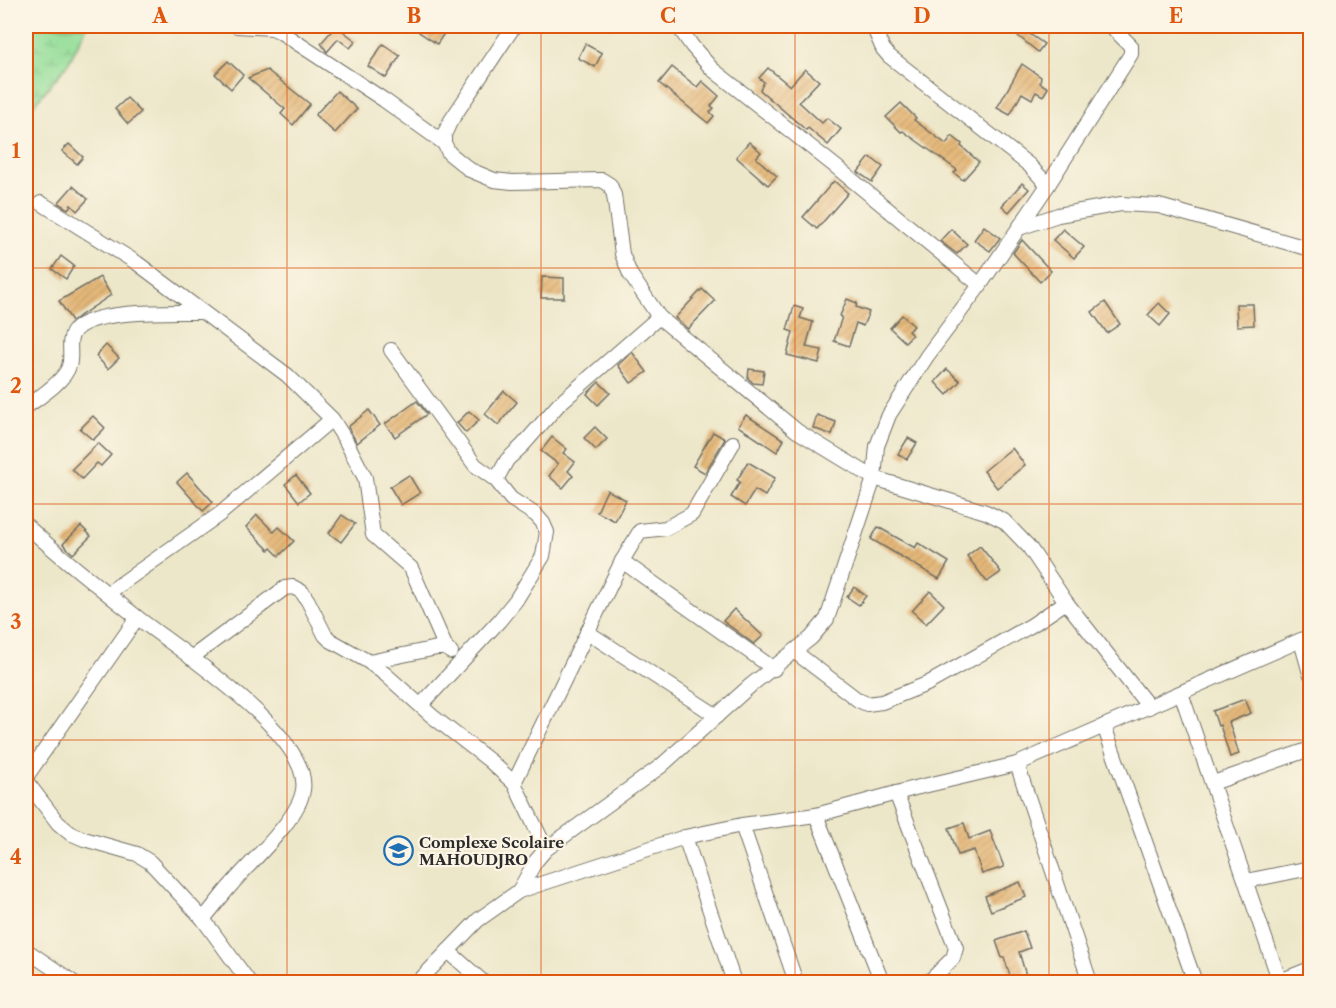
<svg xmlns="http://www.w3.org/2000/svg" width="1336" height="1008" font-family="'Libre Caslon Text',serif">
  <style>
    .wetland { fill: url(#wetland-marsh); stroke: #608462; stroke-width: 1.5 }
    .building { fill: url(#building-hatch) }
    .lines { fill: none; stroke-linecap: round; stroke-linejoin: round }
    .minor-casing { stroke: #6f6d63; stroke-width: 16 }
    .minor { stroke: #fff; stroke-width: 14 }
    .grid { fill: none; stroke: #df570e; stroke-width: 1.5; stroke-opacity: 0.55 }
    .labels { text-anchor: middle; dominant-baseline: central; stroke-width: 4.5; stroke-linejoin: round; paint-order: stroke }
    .poi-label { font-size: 15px; font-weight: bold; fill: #2b2b2b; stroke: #fcf5e5; text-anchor: start }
    .neatline { fill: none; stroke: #df570e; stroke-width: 2 }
    .grid-label { font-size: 20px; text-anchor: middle; font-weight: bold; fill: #df570e }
  </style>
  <defs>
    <pattern id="wetland-marsh" width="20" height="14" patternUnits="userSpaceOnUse" patternTransform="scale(1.5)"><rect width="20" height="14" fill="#94de99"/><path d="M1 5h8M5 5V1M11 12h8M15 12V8" fill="none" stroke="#80bf84"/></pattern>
    <pattern id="building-hatch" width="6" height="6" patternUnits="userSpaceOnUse" patternTransform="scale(1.5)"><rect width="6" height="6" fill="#e5b879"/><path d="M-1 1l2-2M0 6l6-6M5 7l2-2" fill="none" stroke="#c59e69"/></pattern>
  </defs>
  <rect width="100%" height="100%" fill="#fcf5e5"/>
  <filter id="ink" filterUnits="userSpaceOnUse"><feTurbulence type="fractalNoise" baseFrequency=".0167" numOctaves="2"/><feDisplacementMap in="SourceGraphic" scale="12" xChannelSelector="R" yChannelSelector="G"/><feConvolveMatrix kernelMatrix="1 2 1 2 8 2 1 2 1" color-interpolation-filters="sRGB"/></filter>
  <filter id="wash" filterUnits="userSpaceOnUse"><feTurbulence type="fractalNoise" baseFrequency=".008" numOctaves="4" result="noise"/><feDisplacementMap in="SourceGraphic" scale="24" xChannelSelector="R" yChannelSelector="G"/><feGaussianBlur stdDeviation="1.35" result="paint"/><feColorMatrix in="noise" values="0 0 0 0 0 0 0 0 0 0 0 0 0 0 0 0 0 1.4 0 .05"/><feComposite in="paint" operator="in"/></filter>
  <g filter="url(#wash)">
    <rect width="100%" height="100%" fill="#ede7ca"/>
    <!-- wetland -->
    <path class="wetland" d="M26,26H87L68,64L26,114Z"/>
    <g id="blocks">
      <!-- building -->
      <g class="building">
        <path d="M336,26L356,41L350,48L338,39L327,52L321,43Z"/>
        <path d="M424,26H442L447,29L437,44L419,32Z"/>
        <path d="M1018,26L1044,44L1038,52L1013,32Z"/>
        <path d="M383,44L400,56L386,78L368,66Z"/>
        <path d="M585,44L602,53L595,67L578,58Z"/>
        <path d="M228,61L243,75L231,89L215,74Z"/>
        <path d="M1022,64L1041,77L1040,83L1048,88L1043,96L1036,92L1032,99L1022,93L1010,115L997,108Z"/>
        <path d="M672,67L697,87L702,81L719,96L711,106L714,108L710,112L714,116L708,123L659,83Z"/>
        <path d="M768,68L790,86L805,69L819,81L799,102L822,123L827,118L841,129L828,145L808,128L806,130L760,90L764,82L759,78Z"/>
        <path d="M267,70L310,104L293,125L281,114L285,109L248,78Z"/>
        <path d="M337,91L357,109L335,133L315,115Z"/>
        <path d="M127,98L141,112L128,124L115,109Z"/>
        <path d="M901,103L916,118L914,120L946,144L952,136L962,144L961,146L979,162L963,180L954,173L957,170L903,131L901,132L886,117Z"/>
        <path d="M749,142L761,152L756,158L777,176L768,185L736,157Z"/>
        <path d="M69,144L83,157L77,164L62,151Z"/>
        <path d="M870,157L883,167L872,182L858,172Z"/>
        <path d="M834,181L848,193L817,229L803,217Z"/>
        <path d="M1022,183L1029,189L1009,212L1002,206Z"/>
        <path d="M73,186L88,199L77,211L71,205L68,209L58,203Z"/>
        <path d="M984,226L1000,238L990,251L974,240Z"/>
        <path d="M951,229L967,244L957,254L940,241Z"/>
        <path d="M1063,229L1084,247L1074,258L1053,240Z"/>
        <path d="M1022,240L1051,271L1040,282L1013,253Z"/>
        <path d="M61,256L74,266L66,279L52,269Z"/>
        <path d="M100,277L111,295L72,321L59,301Z"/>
        <path d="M542,277L564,278V298H541Z"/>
        <path d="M702,289L715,301L688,329L675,318Z"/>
        <path d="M847,299L857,303L856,307L869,312L863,326L856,323L849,346L834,341L842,317L840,316Z"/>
        <path d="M1105,302L1120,324L1107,333L1092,312Z"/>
        <path d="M1159,303L1170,314L1160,326L1148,315Z"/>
        <path d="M1236,304H1253L1254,325L1237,326Z"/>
        <path d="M794,306L803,309L800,318L813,322L806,347L822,350L819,363L787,355L793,332L787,330Z"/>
        <path d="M902,315L914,326L908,331L912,335L905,342L890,328Z"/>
        <path d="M106,345L119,358L108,369L96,356Z"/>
        <path d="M632,352L647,372L631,383L618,365Z"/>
        <path d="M749,369L764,371L762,384L753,383L748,378Z"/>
        <path d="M947,369L960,381L947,395L935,382Z"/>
        <path d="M599,382L610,393L598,405L587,394Z"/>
        <path d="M504,391L517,402L498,425L485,414Z"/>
        <path d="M417,401L427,414L395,437L385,424Z"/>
        <path d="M369,410L380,425L357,443L348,427Z"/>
        <path d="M469,411L479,420L466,433L457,423Z"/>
        <path d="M746,415L784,440L777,452L738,426Z"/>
        <path d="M817,415L836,422L832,435L813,428Z"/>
        <path d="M93,416L105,428L93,440L80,429Z"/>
        <path d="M595,427L607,439L596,450L584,438Z"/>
        <path d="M713,432L725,439L705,473L693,466Z"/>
        <path d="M552,437L567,449L563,453L575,462L568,471L573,476L563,488L549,476L558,464L541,451Z"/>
        <path d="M908,438L917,443L907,459L898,454Z"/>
        <path d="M98,443L111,455L101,466L97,463L82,479L72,469Z"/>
        <path d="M1012,448L1025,465L997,488L984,471Z"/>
        <path d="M748,462L775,478L765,496L755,490L745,506L731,497L740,482L737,480Z"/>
        <path d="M187,473L213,502L203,511L177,482Z"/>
        <path d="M296,475L310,493L299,502L285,484Z"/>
        <path d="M409,475L420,493L401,505L390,487Z"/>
        <path d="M607,490L626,500L615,521L597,512Z"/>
        <path d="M257,515L274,532L279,527L294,541L279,556L271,548L269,550L246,527Z"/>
        <path d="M342,515L355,524L341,542L329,533Z"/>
        <path d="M81,526L91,536L73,554L63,544Z"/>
        <path d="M878,527L915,548L918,543L949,562L939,579L871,539Z"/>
        <path d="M980,546L1001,572L987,582L967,556Z"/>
        <path d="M854,587L866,596L859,605L847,597Z"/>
        <path d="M930,591L944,605L926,624L912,611Z"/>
        <path d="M734,609L763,636L754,644L723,621Z"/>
        <path d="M1245,699L1251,713L1229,722L1239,754L1230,757L1220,725L1218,726L1213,711Z"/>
        <path d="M964,823L969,839L990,831L1004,867L982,874L974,850L958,855L949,828Z"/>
        <path d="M1020,882L1026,897L991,911L985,896Z"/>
        <path d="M1024,931L1030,948L1019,952L1028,982H1012L1004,957L1002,958L996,941Z"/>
      </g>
    </g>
  </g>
  <g filter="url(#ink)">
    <use href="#blocks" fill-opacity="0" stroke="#6f6d63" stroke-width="1.5"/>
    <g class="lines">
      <defs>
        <g id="minor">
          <path d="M237,26L272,28L279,31L384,100L444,143"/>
          <path d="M514,26L450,122L444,135V143L449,153L470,170L494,180L512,182L602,180L610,185L614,195L622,254L630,274L659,317"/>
          <path d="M678,26L692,46L712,69L835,166L980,285"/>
          <path d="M873,26L883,49L889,56L1029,165L1048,185"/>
          <path d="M41,203L137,263L287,375L332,419"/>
          <path d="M1019,228L1058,215L1121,204L1159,206L1310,249"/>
          <path d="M391,350L475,465L496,480L511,499L536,515L543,523L547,532L543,556L516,600L499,621L421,705"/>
          <path d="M26,407C38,398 65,381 69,366C73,354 66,341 75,330C94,309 174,312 202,312"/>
          <path d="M496,480L507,460L523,445L559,404L659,317L797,431L874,478L986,512L1004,521L1029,547L1066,602L1149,707"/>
          <path d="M26,525C61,558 100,588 138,618C177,649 312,735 303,790C299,819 251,861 232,884C222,895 213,908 203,919"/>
          <path d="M622,561L774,669"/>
          <path d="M108,593L220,514L332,419L346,441L365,478L373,535L411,568L446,648"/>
          <path d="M587,632L717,716"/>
          <path d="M1301,641L1310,673"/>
          <path d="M795,652L858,700L867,704L882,702L927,684L1032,625L1066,602"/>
          <path d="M191,658L285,588L293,587L302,592L308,601L325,635L330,640L369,662L385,674L432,716L490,761L514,783L546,849"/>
          <path d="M369,662L437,648H446L451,652"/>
          <path d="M1181,693L1280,982"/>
          <path d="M1104,726L1195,982"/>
          <path d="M1017,764L1090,982"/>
          <path d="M26,777L137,618"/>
          <path d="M26,781L58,823L70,833L84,839L137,854L150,862L203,919L249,982"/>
          <path d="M514,783L622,561L640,531L666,528L692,514L733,443"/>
          <path d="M1213,783L1310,749"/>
          <path d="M896,793L956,948L953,958L929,982"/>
          <path d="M816,815L882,982"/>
          <path d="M742,825L796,982"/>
          <path d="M685,837L734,982"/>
          <path d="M1246,881L1310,868"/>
          <path d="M519,891L535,862L546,849L661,766L751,685L811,638L827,619L874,478L877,446L889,415L927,356L980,285L1048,185L1131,54V46L1111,26"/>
          <path d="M26,950L73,982"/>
          <path d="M448,951L483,982"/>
          <path d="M1280,981L1310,969"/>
          <path d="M418,982L478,920L519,891L685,837L742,825L816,815L915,788L1017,764L1310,636"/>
        </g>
      </defs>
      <!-- minor casing -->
      <use href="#minor" class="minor-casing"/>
      <!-- minor -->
      <use href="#minor" class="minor"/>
    </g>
  </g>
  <!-- grid -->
  <path class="grid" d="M287,26V982M541,26V982M795,26V982M1049,26V982M26,268H1310M26,504H1310M26,740H1310"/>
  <!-- icons -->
  <defs>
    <symbol id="university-ring" viewBox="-11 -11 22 22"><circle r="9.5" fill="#fcf5e5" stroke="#1f6fb2" stroke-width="1.5"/><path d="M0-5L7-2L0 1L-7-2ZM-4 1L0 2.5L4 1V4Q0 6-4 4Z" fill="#1f6fb2"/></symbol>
  </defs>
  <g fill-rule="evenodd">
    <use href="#university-ring" x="382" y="834" width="33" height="33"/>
  </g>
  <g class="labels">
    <!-- poi labels -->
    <g class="poi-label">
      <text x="419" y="842">Complexe Scolaire<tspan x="419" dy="17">MAHOUDJRO</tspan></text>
    </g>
  </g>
  <!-- margin -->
  <rect width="1336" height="1008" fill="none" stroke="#fcf5e5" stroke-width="66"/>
  <rect x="33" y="33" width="1270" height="942" class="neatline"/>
  <g class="grid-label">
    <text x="160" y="23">A</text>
    <text x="414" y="23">B</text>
    <text x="668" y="23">C</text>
    <text x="922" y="23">D</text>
    <text x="1176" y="23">E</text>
    <text x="16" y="158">1</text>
    <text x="16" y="393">2</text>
    <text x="16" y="629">3</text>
    <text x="16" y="864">4</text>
  </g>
</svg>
